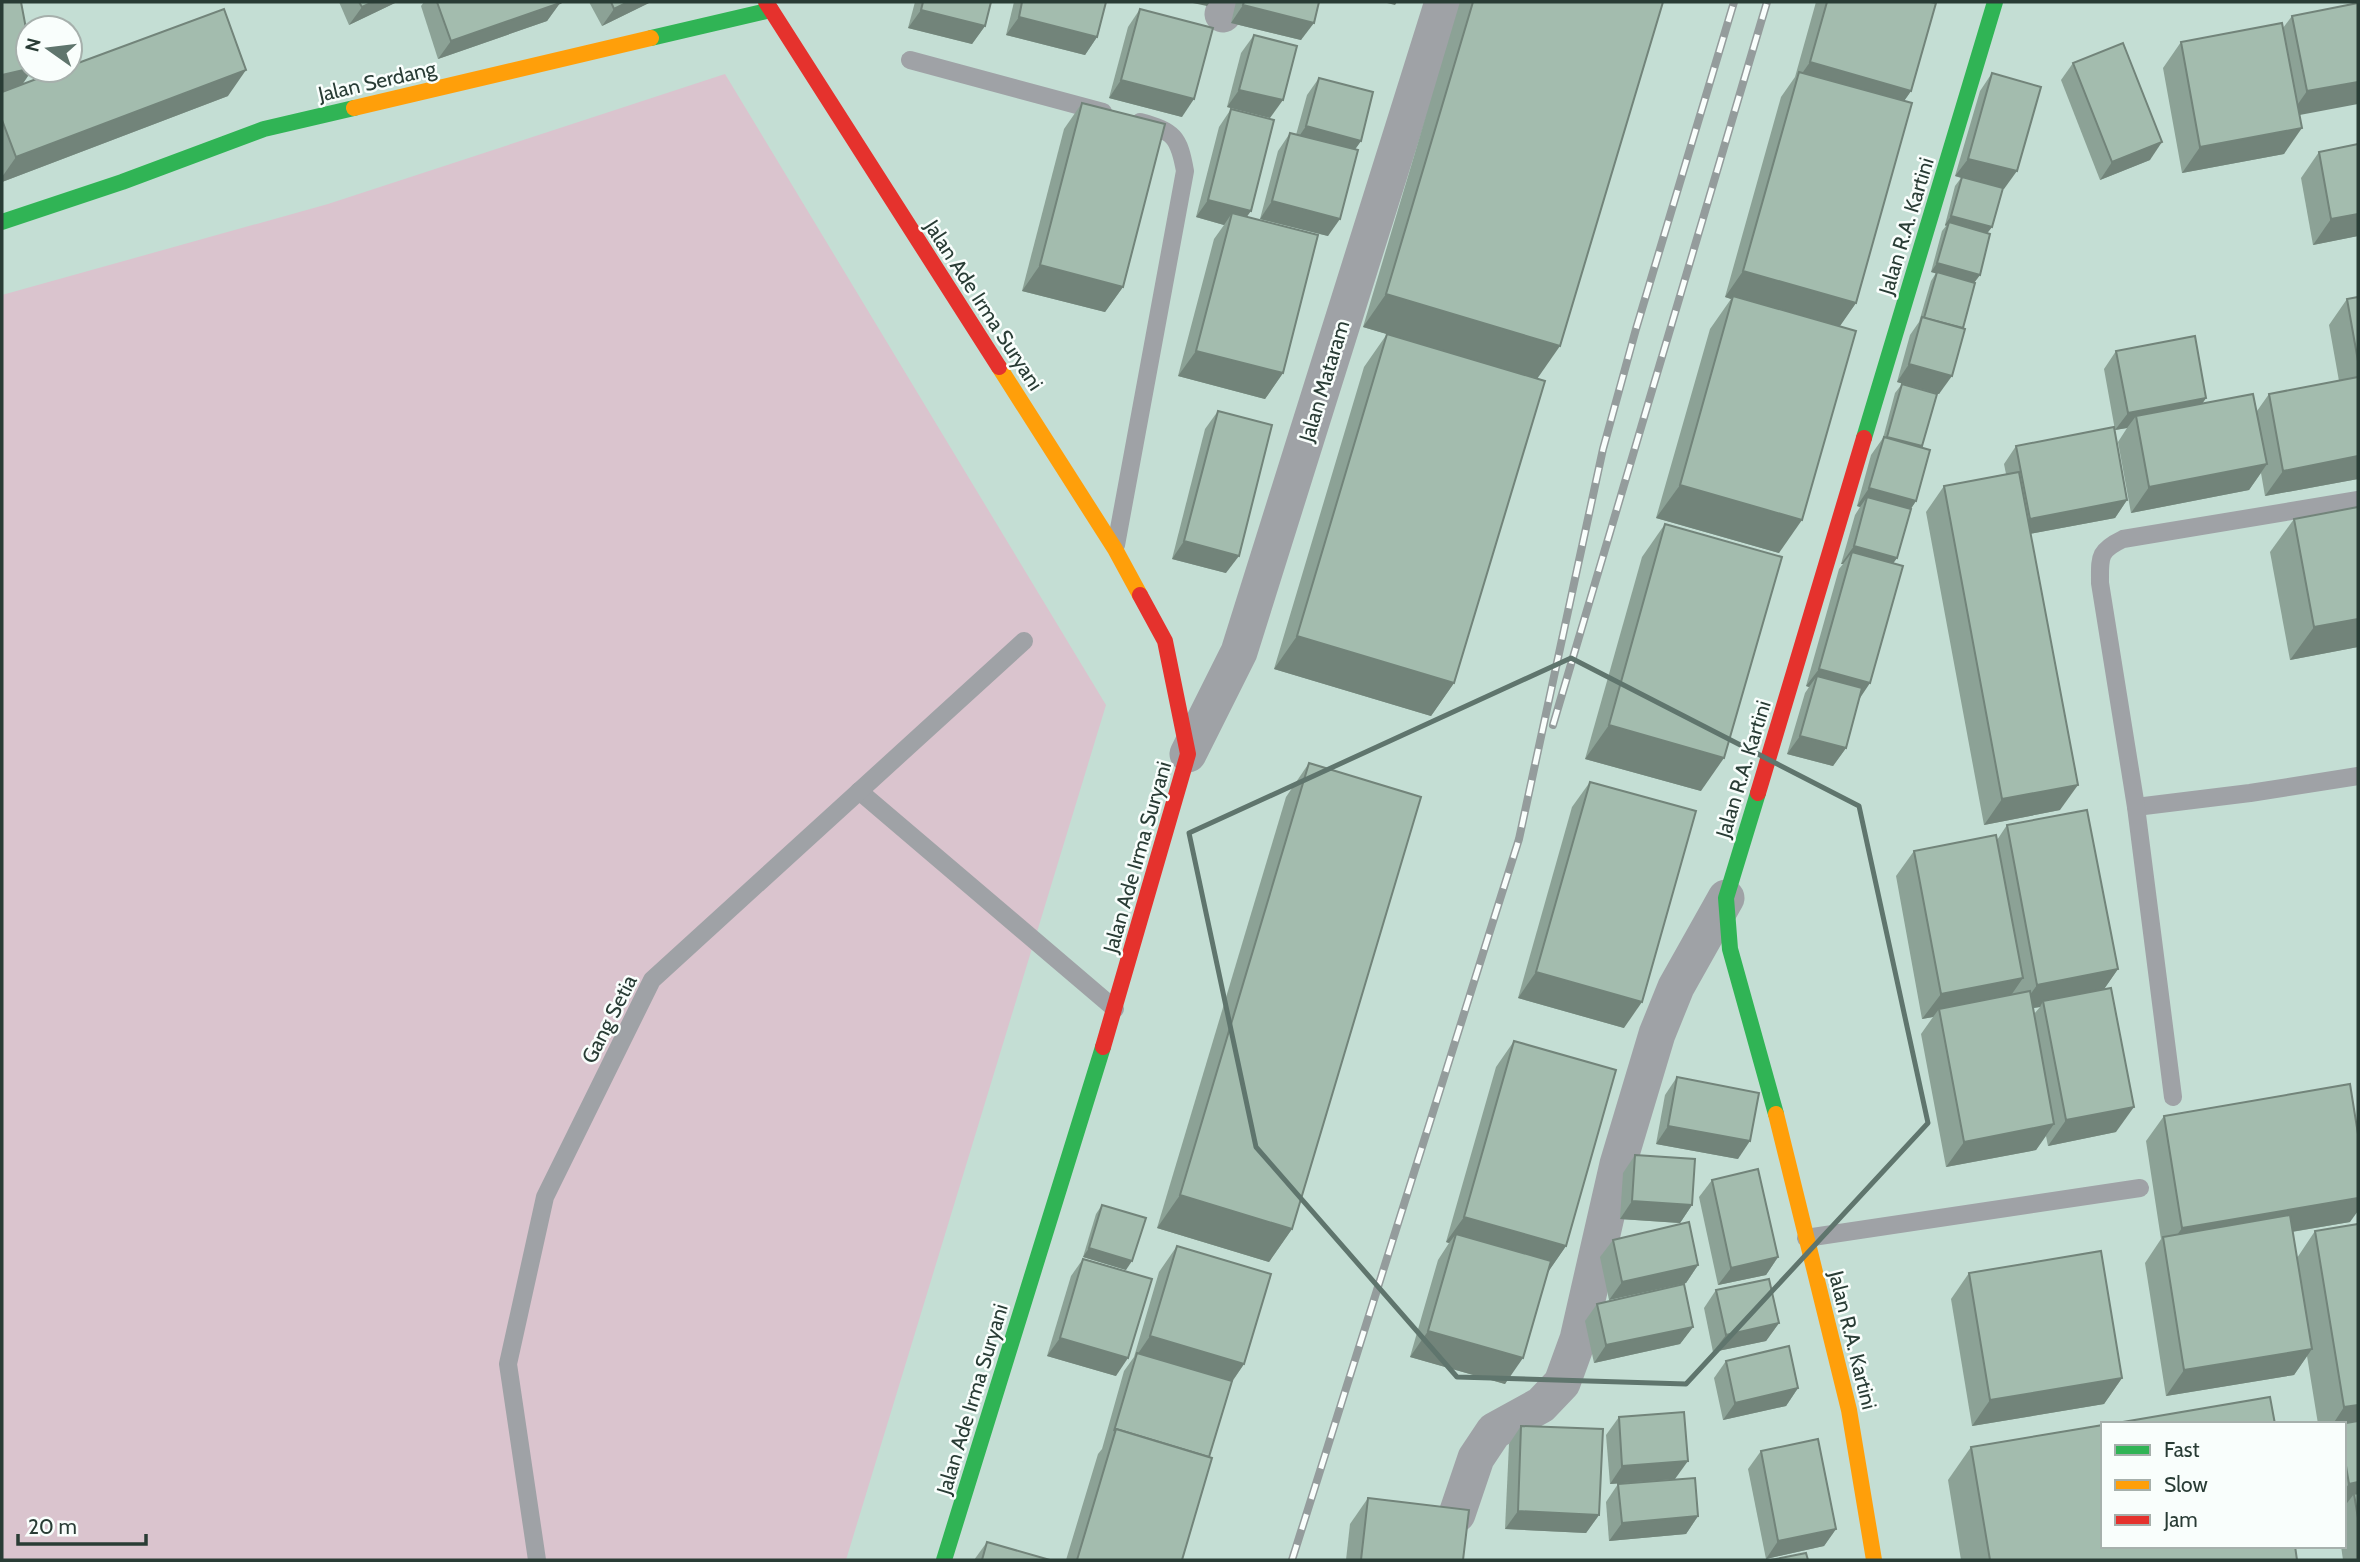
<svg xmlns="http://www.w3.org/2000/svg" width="2360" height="1562" font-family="Cabin,sans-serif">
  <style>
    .green { fill: #dac4ce }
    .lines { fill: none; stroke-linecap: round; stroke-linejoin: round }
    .lane { stroke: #9fa2a6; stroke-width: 18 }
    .street { stroke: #9fa2a6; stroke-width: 37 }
    .fast { stroke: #30b455; stroke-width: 16 }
    .slow { stroke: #ff9f0a; stroke-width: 16 }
    .jam { stroke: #e5322d; stroke-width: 16 }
    .rail-casing { stroke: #949c9c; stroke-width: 8 }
    .rail { stroke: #f9fefc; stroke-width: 5; stroke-dasharray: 16; stroke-linecap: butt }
    .wall { fill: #8ca296; fill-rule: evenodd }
    .shaded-wall { fill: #72847a }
    .building { fill: #a3bcae; stroke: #72847a; stroke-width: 2 }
    .marked { fill: none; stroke: #5f756d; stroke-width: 5; stroke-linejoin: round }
    .labels { text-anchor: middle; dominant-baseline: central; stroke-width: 5; stroke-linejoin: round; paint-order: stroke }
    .street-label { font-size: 21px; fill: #293c35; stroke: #f9fefc }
  </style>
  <rect width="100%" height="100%" fill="#c4ded4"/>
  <!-- green -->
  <path class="green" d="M725,74L1106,705L846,1560H2V295L328,204Z"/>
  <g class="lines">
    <!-- lane -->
    <g class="lane">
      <path d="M910,60L1103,112"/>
      <path d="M1116,545L1185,171C1179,137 1174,131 1140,122"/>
      <path d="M859,791L1115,1009"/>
      <path d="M2136,807L2250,793L2358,776"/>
      <path d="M2173,1097L2136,807L2100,583C2100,557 2098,551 2123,539L2358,500"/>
      <path d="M1806,1238L2140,1188"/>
      <path d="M537,1560L508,1364L545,1197L652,980L1024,641"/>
    </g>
    <!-- street -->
    <g class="street">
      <path d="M1223,14L1227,2"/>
      <path d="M1188,754L1239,652L1443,2"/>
      <path d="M1457,1514L1476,1458L1494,1431L1541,1405L1562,1383L1578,1339L1618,1164L1657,1034L1676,987L1726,898"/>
    </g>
    <!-- fast -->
    <g class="fast">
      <path d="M651,38L771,10"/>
      <path d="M2,222L122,182L264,129L354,108"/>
      <path d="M1864,438L1995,2"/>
      <path d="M1758,793L1726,898L1730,949L1776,1114"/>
      <path d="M944,1560L1103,1047"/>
    </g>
    <!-- slow -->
    <g class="slow">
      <path d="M354,108L651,38"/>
      <path d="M999,367L1115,549L1140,595"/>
      <path d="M1776,1114L1849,1410L1874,1560"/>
    </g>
    <!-- jam -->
    <g class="jam">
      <path d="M766,2L999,367"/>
      <path d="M1758,793L1864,438"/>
      <path d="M1103,1047L1188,754L1165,641L1140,595"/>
    </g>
    <defs>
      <g id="rail">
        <path d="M1553,725L1767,2"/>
        <path d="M1292,1560L1519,839L1603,449L1636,329L1734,2"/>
      </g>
    </defs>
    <!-- rail casing -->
    <use href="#rail" class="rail-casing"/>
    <!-- rail -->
    <use href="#rail" class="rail"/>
  </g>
  <!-- wall -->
  <g class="wall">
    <path d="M2,2L32,70L22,84L228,96L2,182Z"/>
    <path d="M339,2H397L349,25Z"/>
    <path d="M424,2H559L560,3L547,21L438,59L421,6Z"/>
    <path d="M589,2H651L602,26Z"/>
    <path d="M915,2H991L985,26L972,44L908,28Z"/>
    <path d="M1014,2H1106L1097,37L1085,55L1006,35Z"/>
    <path d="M1236,2H1319L1301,40L1231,23Z"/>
    <path d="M1460,2H1663L1537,379L1454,683L1431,716L1274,669L1364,367L1387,334L1363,327Z"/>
    <path d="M1816,2H1933L1911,91L1904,101L1856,303L1839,326L1779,553L1656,518L1710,329L1731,299L1725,297L1781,97L1795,77Z"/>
    <path d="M2358,3L2300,115L2284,154L2182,173L2163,68L2181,42L2283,28L2292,16Z"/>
    <path d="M1140,9L1182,117L1109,98L1128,27Z"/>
    <path d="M1254,35L1270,118L1227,107L1241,53Z"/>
    <path d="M2073,63L2150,160L2100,180L2061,80Z"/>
    <path d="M1992,73L2004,189H2003L1992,227L1987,233L1980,275L1974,283L1939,394L1897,382L1910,335L1919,322L1931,281L1936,273L1931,272L1942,231L1946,226L1945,225L1955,186L1961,178L1955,176L1980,91Z"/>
    <path d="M1319,78L1361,141L1355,149L1328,236L1260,219L1278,151L1290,133L1296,135L1307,95Z"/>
    <path d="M1082,103L1123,287L1105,312L1022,291L1064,129Z"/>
    <path d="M1231,109L1247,217L1283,373L1265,399L1178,376L1214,239L1224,225L1196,217L1219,127Z"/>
    <path d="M2319,152L2358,236L2313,245L2301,178Z"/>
    <path d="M2358,297V479L2265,496L2261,473L2249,490L2131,513L2118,442L2127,428L2115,430L2104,369L2116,351L2206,398L2202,404L2257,411L2269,394L2339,381L2329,325L2347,299Z"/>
    <path d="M1902,384L1921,448L1916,501L1910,510L1897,558L1893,563L1846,748L1833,766L1787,754L1805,693L1809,687L1806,686L1839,569L1843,564H1841L1855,515L1860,507L1857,506L1871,455L1883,438L1895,393Z"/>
    <path d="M1218,411L1226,573L1172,559L1205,429Z"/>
    <path d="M2016,446L2127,500L2115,518L2030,534L2060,810L1984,825L1926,512L1944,486L2006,474L2004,464Z"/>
    <path d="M2294,519L2358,647L2290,660L2270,552Z"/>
    <path d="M1665,524L1701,791L1585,759L1642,557Z"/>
    <path d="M1309,763L1292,1229L1269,1262L1157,1228L1286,797Z"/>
    <path d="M1590,782L1624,1028L1518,998L1572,807Z"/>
    <path d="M2007,825L2118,969L2104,989L2116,1132L2048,1146L2046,1136L2036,1150L1946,1167L1921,1034L1933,1017L1922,1019L1896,876L1914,851L1997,840ZM2040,1007L2034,1014L2033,1008Z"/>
    <path d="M1514,1041L1566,1246L1548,1272L1505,1384L1410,1357L1438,1260L1449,1243L1446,1242L1496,1067Z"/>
    <path d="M1677,1077L1738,1159L1656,1144L1665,1095Z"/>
    <path d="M2164,1116L2350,1222L2292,1232L2297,1258L2315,1231L2358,1224V1560H2343L2341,1546H2344V1424H2318L2307,1356L2294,1375L2166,1396L2145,1263L2161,1239L2146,1141Z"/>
    <path d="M1635,1155L1692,1205L1680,1223L1620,1219L1623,1173Z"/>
    <path d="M1712,1180L1778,1257L1766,1275L1718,1285L1699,1197Z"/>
    <path d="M1102,1205L1126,1270L1083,1257L1096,1214Z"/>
    <path d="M1613,1240L1698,1265L1686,1283L1609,1300L1600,1257Z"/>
    <path d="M1177,1246L1244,1364L1232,1382L1209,1457L1182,1560H1066L1098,1454L1102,1449L1124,1371L1134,1357L1159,1272Z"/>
    <path d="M1083,1259L1116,1376L1047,1356L1071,1276Z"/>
    <path d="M1969,1273L2122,1378L2104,1404L1972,1426L1951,1299Z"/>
    <path d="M1716,1290L1779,1323L1766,1341L1713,1352L1704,1308Z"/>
    <path d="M1597,1304L1693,1327L1680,1344L1594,1363L1585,1321Z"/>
    <path d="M1726,1361L1798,1388L1786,1406L1723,1420L1714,1378Z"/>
    <path d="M1619,1417L1675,1479L1610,1484L1606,1435Z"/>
    <path d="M1521,1426L1599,1515L1586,1533L1505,1529L1509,1444Z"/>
    <path d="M1971,1447L2297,1560H1961L1948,1480Z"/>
    <path d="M1761,1451L1836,1529L1824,1546L1766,1559L1748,1469Z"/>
    <path d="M1618,1484L1698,1516L1686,1534L1609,1541L1606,1502Z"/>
    <path d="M1368,1498L1463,1560H1346L1350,1524Z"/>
    <path d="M987,1542L1050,1560H974Z"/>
  </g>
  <!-- shaded-wall -->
  <g class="shaded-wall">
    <path d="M373,2H397L349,25L362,7Z"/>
    <path d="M628,2H651L602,26L614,9Z"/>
    <path d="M1188,2H1210L1207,6Z"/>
    <path d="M1383,2H1397L1395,5Z"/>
    <path d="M560,3L547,21L438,59L451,41Z"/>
    <path d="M1243,5L1314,23L1301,40L1231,23Z"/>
    <path d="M921,10L985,26L972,44L908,28Z"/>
    <path d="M1019,17L1097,37L1085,55L1006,35Z"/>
    <path d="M1810,62L1911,91L1893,117L1796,82Z"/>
    <path d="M28,69L32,70L16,94L2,97V75Z"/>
    <path d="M246,70L228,96L2,182V177L16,157Z"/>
    <path d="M1121,80L1194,99L1182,117L1109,98Z"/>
    <path d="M2358,82V104L2289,117L2307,91Z"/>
    <path d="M1239,90L1283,100L1270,118L1227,107Z"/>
    <path d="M1306,126L1361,141L1349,158L1294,144Z"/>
    <path d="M2302,128L2284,154L2182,173L2200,147Z"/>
    <path d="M2162,142L2150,160L2100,180L2112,162Z"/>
    <path d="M1968,159L2017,171L2004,189L1955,176Z"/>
    <path d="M1208,200L1251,211L1238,229L1232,213L1224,225L1196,217Z"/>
    <path d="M1272,201L1340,219L1328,236L1260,219Z"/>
    <path d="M2358,214V236L2313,245L2331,219Z"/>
    <path d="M1951,216L1992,227L1985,236L1949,222L1946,226L1945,225Z"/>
    <path d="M1937,263L1980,275L1973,284L1931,272Z"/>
    <path d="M1040,265L1123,287L1105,312L1022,291Z"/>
    <path d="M1743,271L1856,303L1838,329L1733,296L1731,299L1725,297Z"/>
    <path d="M1386,294L1560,346L1537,379L1363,327Z"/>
    <path d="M1196,351L1283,373L1265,399L1178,376Z"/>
    <path d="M1909,364L1952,376L1939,394L1897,382Z"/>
    <path d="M2206,398L2194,415L2136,416L2127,428L2115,430L2128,413Z"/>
    <path d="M1887,437L1922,446L1916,455L1881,446Z"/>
    <path d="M2358,456V479L2265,496L2283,471Z"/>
    <path d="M2267,464L2249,490L2131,513L2149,487Z"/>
    <path d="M1680,485L1802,520L1779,553L1656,518Z"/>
    <path d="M1869,488L1916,501L1904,519L1867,497L1860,507L1857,506Z"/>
    <path d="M2127,500L2115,518L2018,536L2030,519Z"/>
    <path d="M1184,541L1239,556L1226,573L1172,559Z"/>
    <path d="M1854,546L1897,558L1884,576L1852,552L1843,564H1841Z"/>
    <path d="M2358,619V647L2290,660L2314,627Z"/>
    <path d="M1297,636L1454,683L1431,716L1274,669Z"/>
    <path d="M1819,669L1870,683L1858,701L1817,676L1809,687L1806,686Z"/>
    <path d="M1609,725L1724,758L1701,791L1585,759Z"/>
    <path d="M1800,736L1846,748L1833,766L1787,754Z"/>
    <path d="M2078,785L2060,810L1984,825L2002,799Z"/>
    <path d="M2118,969L2100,995L2043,1001L2040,1007L2019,1010L2037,985Z"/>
    <path d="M1536,972L1642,1002L1624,1028L1518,998Z"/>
    <path d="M2023,978L2005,1004L1939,1009L1933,1017L1922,1019L1941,994Z"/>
    <path d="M2134,1107L2116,1132L2048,1146L2066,1120Z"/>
    <path d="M2054,1124L2036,1150L1946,1167L1964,1142Z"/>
    <path d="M1668,1126L1750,1141L1738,1159L1656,1144Z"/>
    <path d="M1180,1195L1292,1229L1269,1262L1157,1228Z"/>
    <path d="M2358,1198V1211L2350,1222L2165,1253V1252L2182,1228Z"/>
    <path d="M1632,1201L1692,1205L1680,1223L1620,1219Z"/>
    <path d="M1464,1217L1566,1246L1548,1272L1456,1234L1449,1243L1446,1242Z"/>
    <path d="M1089,1248L1132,1261L1126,1270L1083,1257Z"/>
    <path d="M1778,1257L1766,1275L1718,1285L1731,1268Z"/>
    <path d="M1698,1265L1686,1283L1609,1300L1622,1282Z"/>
    <path d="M1779,1323L1766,1341L1713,1352L1726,1335Z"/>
    <path d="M1693,1327L1680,1344L1594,1363L1606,1345Z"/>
    <path d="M1428,1331L1523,1358L1505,1384L1410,1357Z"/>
    <path d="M1150,1336L1244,1364L1226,1390L1135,1358Z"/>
    <path d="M1060,1338L1128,1358L1116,1376L1047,1356Z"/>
    <path d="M2312,1349L2294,1375L2166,1396L2184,1370Z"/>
    <path d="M2122,1378L2104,1404L1972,1426L1990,1400Z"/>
    <path d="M1798,1388L1786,1406L1723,1420L1735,1403Z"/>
    <path d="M2358,1405V1434L2344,1424H2333L2344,1407Z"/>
    <path d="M1688,1461L1675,1479L1610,1484L1622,1466Z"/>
    <path d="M2358,1482V1505L2354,1494L2344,1507V1490L2349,1484Z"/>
    <path d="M1518,1511L1599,1515L1586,1533L1505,1529Z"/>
    <path d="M1698,1516L1686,1534L1609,1541L1622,1523Z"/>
    <path d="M1836,1529L1824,1546L1766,1559L1778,1541Z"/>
  </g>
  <!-- building -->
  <g class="building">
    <path d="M2,2H21L28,39V69L2,75Z"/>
    <path d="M359,2H373L362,7Z"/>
    <path d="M437,2H559L560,3L451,41Z"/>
    <path d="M611,2H628L614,9Z"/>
    <path d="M923,2H991L985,26L921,10Z"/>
    <path d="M1022,2H1106L1097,37L1019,17Z"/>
    <path d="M1244,2H1319L1314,23L1243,5Z"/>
    <path d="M1473,2H1663L1560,346L1386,294Z"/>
    <path d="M1827,2H1930L1936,3L1911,91L1810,62Z"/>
    <path d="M2358,3V82L2307,91L2292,16Z"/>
    <path d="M224,9L246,70L16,157L2,120V92L60,70H70V66Z"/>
    <path d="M1140,9L1213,28L1194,99L1121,80Z"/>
    <path d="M2282,23L2302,128L2200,147L2181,42Z"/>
    <path d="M1254,35L1297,46L1283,100L1239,90Z"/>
    <path d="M2123,43L2162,142L2112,162L2073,63Z"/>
    <path d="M1799,72L1912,103L1856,303L1743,271Z"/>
    <path d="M1992,73L2041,87L2017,171L1968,159Z"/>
    <path d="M1319,78L1373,92L1361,141L1306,126Z"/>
    <path d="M1082,103L1165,124L1123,287L1040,265Z"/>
    <path d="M1231,109L1274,120L1251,211L1208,200Z"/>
    <path d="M1290,133L1358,150L1340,219L1272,201Z"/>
    <path d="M2358,144V214L2331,219L2319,152Z"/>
    <path d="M1962,177L2003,188L1992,227L1951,216Z"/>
    <path d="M1232,213L1318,235L1283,373L1196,351Z"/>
    <path d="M1949,222L1990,234L1980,275L1937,263Z"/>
    <path d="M1937,272L1975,283L1963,328L1924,318Z"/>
    <path d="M1733,296L1856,331L1802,520L1680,485Z"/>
    <path d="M2358,297V361L2347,299Z"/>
    <path d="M1922,317L1965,329L1952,376L1909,364Z"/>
    <path d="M1387,334L1545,381L1454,683L1297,636Z"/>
    <path d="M2195,336L2206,398L2128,413L2116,351Z"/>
    <path d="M2358,377V456L2283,471L2269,394Z"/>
    <path d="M1902,384L1937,394L1922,446L1887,437Z"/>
    <path d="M2253,394L2267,464L2149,487L2136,416Z"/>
    <path d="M1218,411L1272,425L1239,556L1184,541Z"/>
    <path d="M2114,427L2127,500L2030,519L2016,446Z"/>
    <path d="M1884,437L1930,450L1916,501L1869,488Z"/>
    <path d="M2019,472L2078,785L2002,799L1944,486Z"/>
    <path d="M1867,497L1911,509L1897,558L1854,546Z"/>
    <path d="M2358,507V619L2314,627L2294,519Z"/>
    <path d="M1665,524L1782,557L1724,758L1609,725Z"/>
    <path d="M1852,552L1903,566L1870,683L1819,669Z"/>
    <path d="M1817,676L1862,688L1846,748L1800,736Z"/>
    <path d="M1309,763L1421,797L1292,1229L1180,1195Z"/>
    <path d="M1590,782L1696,811L1642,1002L1536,972Z"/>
    <path d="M2087,810L2118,969L2037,985L2007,825Z"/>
    <path d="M1996,835L2023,978L1941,994L1914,851Z"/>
    <path d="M2111,988L2134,1107L2066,1120L2043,1001Z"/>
    <path d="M2030,991L2054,1124L1964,1142L1939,1009Z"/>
    <path d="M1514,1041L1616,1070L1566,1246L1464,1217Z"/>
    <path d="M1677,1077L1759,1093L1750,1141L1668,1126Z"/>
    <path d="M2350,1084L2358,1134V1198L2182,1228L2164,1116Z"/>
    <path d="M1635,1155L1695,1159L1692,1205L1632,1201Z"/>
    <path d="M1758,1169L1778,1257L1731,1268L1712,1180Z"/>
    <path d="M1102,1205L1146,1218L1132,1261L1089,1248Z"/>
    <path d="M2290,1215L2312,1349L2184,1370L2163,1237Z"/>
    <path d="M1689,1222L1698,1265L1622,1282L1613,1240Z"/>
    <path d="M2358,1224V1405L2344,1407L2315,1231Z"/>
    <path d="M1456,1234L1551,1261L1523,1358L1428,1331Z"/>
    <path d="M1177,1246L1271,1274L1244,1364L1150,1336Z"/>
    <path d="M2101,1251L2122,1378L1990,1400L1969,1273Z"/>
    <path d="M1083,1259L1152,1279L1128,1358L1060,1338Z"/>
    <path d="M1769,1279L1779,1323L1726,1335L1716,1290Z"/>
    <path d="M1684,1284L1693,1327L1606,1345L1597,1304Z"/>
    <path d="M1789,1346L1798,1388L1735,1403L1726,1361Z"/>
    <path d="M1137,1353L1232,1381L1209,1457L1116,1429L1114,1431Z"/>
    <path d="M2270,1397L2275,1424H2111Z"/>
    <path d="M1684,1412L1688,1461L1622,1466L1619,1417Z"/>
    <path d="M2358,1421V1482L2349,1484L2344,1454V1424H2340Z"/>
    <path d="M2103,1425V1546H2295L2297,1560H1990L1971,1447Z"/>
    <path d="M1521,1426L1603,1429L1599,1515L1518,1511Z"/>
    <path d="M1116,1429L1212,1458L1182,1560H1077Z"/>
    <path d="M1818,1439L1836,1529L1778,1541L1761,1451Z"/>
    <path d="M1695,1478L1698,1516L1622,1523L1618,1484Z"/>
    <path d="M2358,1493V1518L2354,1494Z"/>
    <path d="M1368,1498L1469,1510L1463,1560H1361Z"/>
    <path d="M987,1542L1050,1560H982Z"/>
    <path d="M1806,1553L1808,1560H1771Z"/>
  </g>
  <!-- marked area -->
  <path class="marked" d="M1571,658L1859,806L1928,1123L1686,1384L1457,1377L1256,1147L1189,833Z"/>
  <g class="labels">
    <!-- street labels -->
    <g class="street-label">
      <text transform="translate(377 81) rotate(-13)">Jalan Serdang</text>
      <text transform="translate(1906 226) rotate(-73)">Jalan R.A. Kartini</text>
      <text transform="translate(984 305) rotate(57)">Jalan Ade Irma Suryani</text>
      <text transform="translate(1324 381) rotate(-73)">Jalan Mataram</text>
      <text transform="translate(1743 769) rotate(-73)">Jalan R.A. Kartini</text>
      <text transform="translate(1137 857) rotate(-74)">Jalan Ade Irma Suryani</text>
      <text transform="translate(609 1019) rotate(-63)">Gang Setia</text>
      <text transform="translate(1853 1340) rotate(76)">Jalan R.A. Kartini</text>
      <text transform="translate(972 1399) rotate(-73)">Jalan Ade Irma Suryani</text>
    </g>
  </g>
  <!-- border -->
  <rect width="2360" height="1562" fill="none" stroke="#293c35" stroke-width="7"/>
  <!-- legend -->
  <rect x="2101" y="1422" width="245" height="126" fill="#f9fefc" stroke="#a6b0ac" stroke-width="2"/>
  <rect x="2115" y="1445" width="35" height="10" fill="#30b455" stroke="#a6b0ac" stroke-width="2"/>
  <text x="2164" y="1457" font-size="21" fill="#293c35">Fast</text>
  <rect x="2115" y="1480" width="35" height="10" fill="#ff9f0a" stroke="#a6b0ac" stroke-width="2"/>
  <text x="2164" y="1492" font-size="21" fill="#293c35">Slow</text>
  <rect x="2115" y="1515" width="35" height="10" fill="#e5322d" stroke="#a6b0ac" stroke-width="2"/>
  <text x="2164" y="1527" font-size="21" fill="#293c35">Jam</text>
  <!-- north arrow -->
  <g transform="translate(49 49) rotate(284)"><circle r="33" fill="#f9fefc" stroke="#a6b0ac" stroke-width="2"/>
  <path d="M0-5L12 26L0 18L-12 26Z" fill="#5f756d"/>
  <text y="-10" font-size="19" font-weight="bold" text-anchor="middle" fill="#293c35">N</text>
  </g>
  <!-- scale -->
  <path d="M18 1534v10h128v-10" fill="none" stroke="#293c35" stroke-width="3.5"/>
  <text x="28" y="1534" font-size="21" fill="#293c35" stroke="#f9fefc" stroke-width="5" paint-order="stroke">20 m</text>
</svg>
